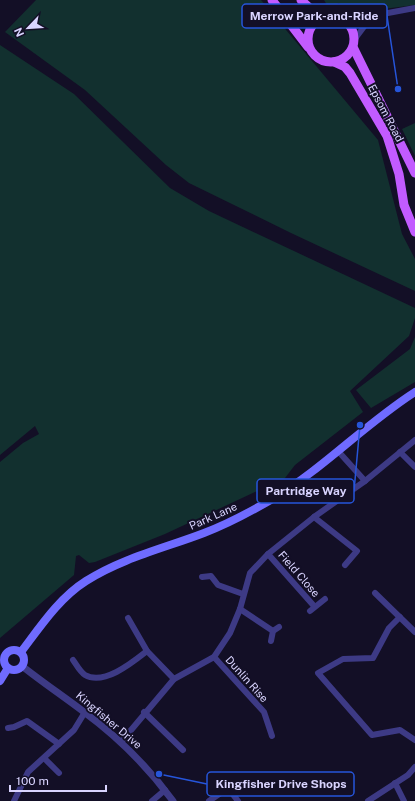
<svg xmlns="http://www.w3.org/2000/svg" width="415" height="801" font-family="'Public Sans',sans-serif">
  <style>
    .green { fill: #12302f }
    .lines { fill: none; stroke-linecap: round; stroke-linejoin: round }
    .minor { stroke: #3d3a85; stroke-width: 6 }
    .tertiary { stroke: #3d3a85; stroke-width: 7 }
    .secondary { stroke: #6f6bff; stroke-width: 8 }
    .primary { stroke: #c25bff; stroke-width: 9 }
    .labels { text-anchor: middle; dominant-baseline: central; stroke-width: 4; stroke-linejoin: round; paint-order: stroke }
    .street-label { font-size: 11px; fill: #d9d4ff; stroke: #130f26 }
    .leader { fill: none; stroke: #2655da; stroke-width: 1.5 }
    .callout-dot { fill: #2655da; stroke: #130f26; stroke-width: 1.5 }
    .callout { fill: #130f26; stroke: #2655da; stroke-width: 1.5 }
    .callout-label { font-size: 12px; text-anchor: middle; font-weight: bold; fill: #d9d4ff }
  </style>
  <rect width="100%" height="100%" fill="#130f26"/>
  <!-- green -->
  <g class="green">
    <path d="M36,0H261L378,140L402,234L415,259V291L291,233L189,183L166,165L85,90L5,32Z"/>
    <path d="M324,0H415V5L359,12L338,3L337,5H327Z"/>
    <path d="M0,45L74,94L170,188L209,211L415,308V318L409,336L350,391L363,412L295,465L285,478L165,534L95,562L89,563L79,555L76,556L74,575L0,638V462L23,443L39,434L35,426L0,455Z"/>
    <path d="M415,123V156L402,129Z"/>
    <path d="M415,337V382L371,408L356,390L410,349Z"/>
  </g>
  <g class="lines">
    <!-- minor -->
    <g class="minor">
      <path d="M334,16H372L415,8"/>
      <path d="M354,40L372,16"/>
      <path d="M400,452L415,467"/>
      <path d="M365,481L415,440"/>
      <path d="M314,517L357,551L345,565"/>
      <path d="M268,554L314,606"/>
      <path d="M202,577L211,576L218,585L243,594"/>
      <path d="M375,593L415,632"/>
      <path d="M240,609L273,631"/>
      <path d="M310,611L325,599"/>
      <path d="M400,617L389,628L373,658L343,659L318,673L372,735L400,730L415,740"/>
      <path d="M271,641L273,631L279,627"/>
      <path d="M147,651L174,679"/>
      <path d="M214,657L264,712L272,736"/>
      <path d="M73,660C76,664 80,672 85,675C104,686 133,662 147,651L128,618"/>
      <path d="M144,712L183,750"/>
      <path d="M8,728L14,727L27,721L59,744"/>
      <path d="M121,742L174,679L214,657L230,633L240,609L250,573L268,554L314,517L365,481L338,451"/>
      <path d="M44,758L59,773"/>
      <path d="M395,783L404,801"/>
      <path d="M14,801L28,772L74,730L85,712"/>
      <path d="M152,801L165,790"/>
      <path d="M209,801L228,788L238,801"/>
      <path d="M368,801L408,775L415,767"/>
    </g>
    <!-- tertiary -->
    <path class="tertiary" d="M22,666C42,682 63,696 84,712C118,737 148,767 173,801"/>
    <!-- secondary -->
    <g class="secondary">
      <circle cx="14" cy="660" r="10"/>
      <path d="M21,652C40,627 59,598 86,581C122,558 165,548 204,533C228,524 252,511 274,498C325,467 365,424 415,392"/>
      <path d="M0,681L8,668"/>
    </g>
    <!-- primary -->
    <g class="primary">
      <path d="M272,0L308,47"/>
      <path d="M301,0L314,12L327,16"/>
      <circle cx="331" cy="39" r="23"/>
      <path d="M353,47L415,173"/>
      <path d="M334,62L345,67L350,73L387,136L399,174L404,205L415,232"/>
    </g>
  </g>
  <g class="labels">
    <!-- street labels -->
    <g class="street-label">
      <text transform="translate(386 113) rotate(62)">Epsom Road</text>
      <text transform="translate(213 516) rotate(-24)">Park Lane</text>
      <text transform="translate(299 574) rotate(49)">Field Close</text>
      <text transform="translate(247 679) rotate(48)">Dunlin Rise</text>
      <text transform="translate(109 720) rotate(40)">Kingfisher Drive</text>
    </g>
  </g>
  <!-- callouts -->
  <path class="leader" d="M398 89L387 16M360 425L354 491M159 774L207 784"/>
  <g class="callout-dot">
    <circle cx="398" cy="89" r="4"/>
    <circle cx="360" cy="425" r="4"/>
    <circle cx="159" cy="774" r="4"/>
  </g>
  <g class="callout">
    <rect x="242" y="4" width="145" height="24" rx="4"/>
    <rect x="257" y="479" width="97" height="24" rx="4"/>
    <rect x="207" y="772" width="147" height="24" rx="4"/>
  </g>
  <g class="callout-label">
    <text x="314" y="20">Merrow Park-and-Ride</text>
    <text x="306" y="495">Partridge Way</text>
    <text x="281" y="788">Kingfisher Drive Shops</text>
  </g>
  <!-- north arrow -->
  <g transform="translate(28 28) rotate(245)" stroke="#130f26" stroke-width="3" paint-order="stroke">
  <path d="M0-3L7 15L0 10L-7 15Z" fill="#d9d4ff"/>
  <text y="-6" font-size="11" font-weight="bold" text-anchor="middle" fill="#d9d4ff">N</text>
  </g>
  <!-- scale -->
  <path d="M10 785v6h96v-6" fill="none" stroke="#d9d4ff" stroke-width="2"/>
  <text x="16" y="785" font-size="12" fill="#d9d4ff" stroke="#130f26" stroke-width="3" paint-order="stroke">100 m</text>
</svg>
